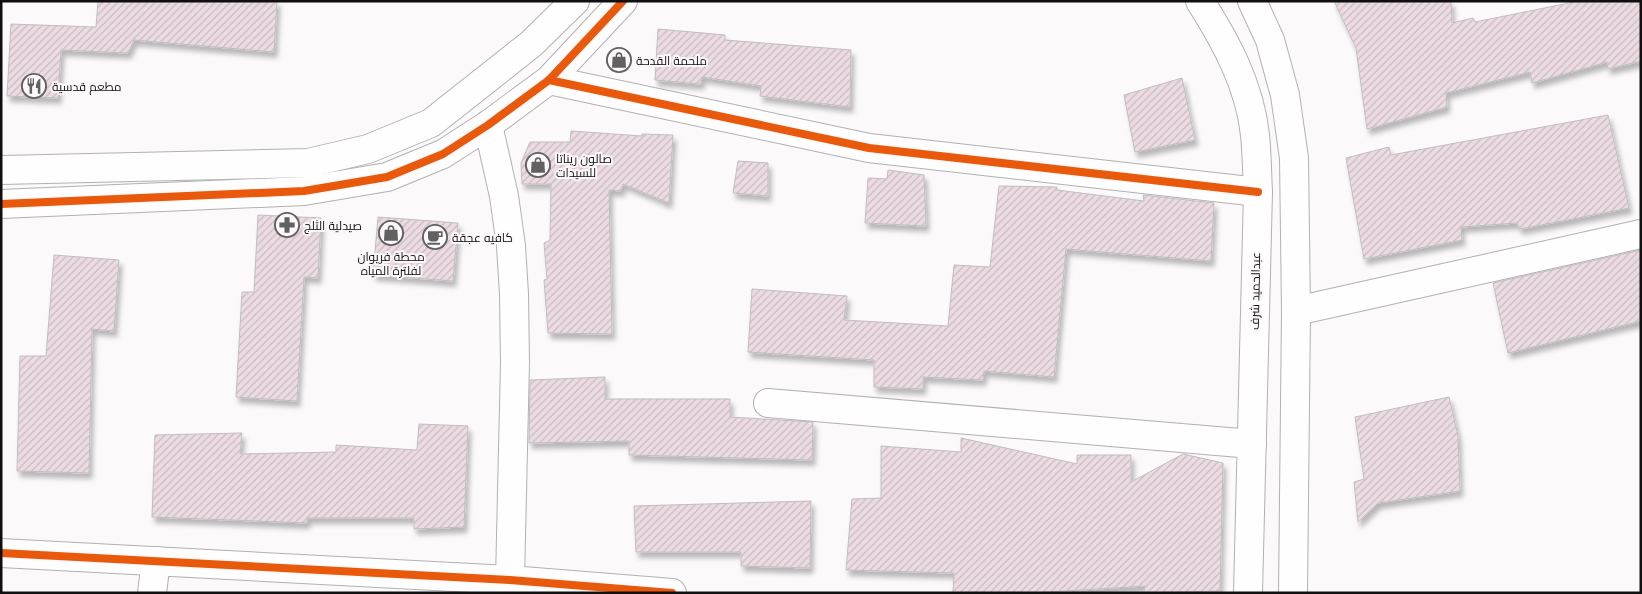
<svg xmlns="http://www.w3.org/2000/svg" width="1642" height="594" font-family="'Noto Serif',Cairo,serif">
  <style>
    .building { fill: url(#building-hatch); stroke: #c0bebf; filter: url(#shadow) }
    .lines { fill: none; stroke-linecap: round; stroke-linejoin: round }
    .minor-casing { stroke: #b2b0b1; stroke-width: 30 }
    .major-casing { stroke: #b2b0b1; stroke-width: 30 }
    .minor { stroke: #fefefe; stroke-width: 28 }
    .major { stroke: #fefefe; stroke-width: 28 }
    .cycleway-casing { stroke: #fcf8fa; stroke-width: 11 }
    .cycleway { stroke: #e8590c; stroke-width: 8 }
    .labels { text-anchor: middle; dominant-baseline: central; stroke-width: 4; stroke-linejoin: round; paint-order: stroke }
    .poi-label { font-size: 12px; fill: #100f0f; stroke: #fcf8fa; text-anchor: start }
    .street-label { font-size: 12px; fill: #100f0f; stroke: #fcf8fa }
  </style>
  <defs>
    <pattern id="building-hatch" width="6" height="6" patternUnits="userSpaceOnUse" patternTransform="scale(1.25)"><rect width="6" height="6" fill="#ecdbe3"/><path d="M-1 1l2-2M0 6l6-6M5 7l2-2" fill="none" stroke="#c9bbc2"/></pattern>
    <filter id="shadow"><feDropShadow dx="3" dy="5.5" stdDeviation="2.5" flood-color="#0004"/></filter>
  </defs>
  <rect width="100%" height="100%" fill="#fbf9fa"/>
  <!-- building -->
  <g class="building">
    <path d="M98,1H277L274,52L134,40L128,53L61,50L58,98L7,96L11,24L96,27Z"/>
    <path d="M1334,1H1451L1452,23L1473,18L1475,22L1579,1H1641V61L1608,69L1607,62L1532,83L1530,72L1446,93L1447,107L1367,129L1356,48Z"/>
    <path d="M658,29L725,35V40L851,50L850,107L760,96L761,86L702,77L701,84L655,80Z"/>
    <path d="M1182,78L1195,140L1135,152L1124,95Z"/>
    <path d="M1608,115L1629,208L1520,229L1517,223L1461,227L1462,240L1364,259L1346,158L1389,147L1391,155Z"/>
    <path d="M571,131L642,136V134L673,135L669,203L623,184L621,191L609,190L612,334L548,333L544,280L547,279L544,243L550,240L551,184H522L521,163L530,142H570Z"/>
    <path d="M738,161L768,163V196L733,193Z"/>
    <path d="M888,170L924,175L926,226L865,223L868,178L887,179Z"/>
    <path d="M999,186L1057,187V190L1144,201L1143,195L1214,203L1211,261L1066,249L1054,377L984,371L983,380L923,377V389L874,387V360L748,352L752,289L847,296L844,320L948,326L954,265L990,267Z"/>
    <path d="M258,215L321,218L318,278L304,277L297,401L236,397L242,292H254Z"/>
    <path d="M378,217L458,223L453,281L373,275Z"/>
    <path d="M1641,250V321L1508,353L1493,283Z"/>
    <path d="M54,255L119,260L114,331L92,329L89,473L17,471L20,356H46Z"/>
    <path d="M605,377V399H730V417L813,422L812,460L629,455V441L529,443L530,380Z"/>
    <path d="M1449,397L1458,436L1460,491L1378,503L1358,522L1354,482L1364,479L1355,417Z"/>
    <path d="M419,424L468,426L464,527L414,529V518H307V523L152,517L155,435L242,433L240,454L336,452V445L417,450Z"/>
    <path d="M961,438L1077,464V455H1131V482L1183,454L1223,463L1220,591L1144,593L1145,586L1032,593H953L954,573L846,570L852,499L881,498V446L961,452Z"/>
    <path d="M811,501L810,568L741,566V552H636L634,506Z"/>
  </g>
  <g class="lines">
    <defs>
      <g id="minor">
        <path d="M549,80L869,148L1258,192"/>
        <path d="M488,125L504,196L511,246L514,294L515,362L510,580"/>
        <path d="M1,170L308,163L368,149L431,123L531,44L575,1"/>
        <path d="M1,204L304,191L387,177L443,154L488,125L549,80L623,1"/>
        <path d="M1296,311L1641,234"/>
        <path d="M768,403L1252,444"/>
        <path d="M1,553L510,580L672,593"/>
        <path d="M152,593L156,561"/>
      </g>
      <g id="major">
        <path d="M1200,1C1226,42 1250,86 1255,135C1257,154 1257,173 1258,192L1248,593"/>
        <path d="M1252,1L1270,40L1285,95L1294,158L1296,311L1293,593"/>
      </g>
    </defs>
    <!-- minor casing -->
    <use href="#minor" class="minor-casing"/>
    <!-- major casing -->
    <use href="#major" class="major-casing"/>
    <!-- minor -->
    <use href="#minor" class="minor"/>
    <!-- major -->
    <use href="#major" class="major"/>
    <defs>
      <g id="cycleway">
        <path d="M549,80L869,148L1258,192"/>
        <path d="M1,204L304,191L387,177L443,154L488,125L549,80L623,1"/>
        <path d="M1,553L510,580L672,593"/>
      </g>
    </defs>
    <!-- cycleway casing -->
    <use href="#cycleway" class="cycleway-casing"/>
    <!-- cycleway -->
    <use href="#cycleway" class="cycleway"/>
  </g>
  <!-- icons -->
  <defs>
    <symbol id="shop-ring" viewBox="-11 -11 22 22"><circle r="9.5" fill="#fcf8fa" stroke="#626161" stroke-width="1.5"/><path d="M-5-2.5h2.3a2.7 3.5 0 0 1 5.4 0H5L5.5 6h-11ZM-1.5-2.5h3a1.5 2.3 0 0 0-3 0Z" fill="#626161"/></symbol>
    <symbol id="restaurant-ring" viewBox="-11 -11 22 22"><circle r="9.5" fill="#fcf8fa" stroke="#626161" stroke-width="1.5"/><path d="M-5-6h1v4h1v-4h1v4h1v-4h1v5L-1.5 .5V6h-2V.5L-5-1ZM5-6V6H3V1.5H1.5Q1.5-4 5-6Z" fill="#626161"/></symbol>
    <symbol id="pharmacy-ring" viewBox="-11 -11 22 22"><circle r="9.5" fill="#fcf8fa" stroke="#626161" stroke-width="1.5"/><path d="M-2-6h4v4h4v4h-4v4h-4v-4h-4v-4h4Z" fill="#626161"/></symbol>
    <symbol id="cafe-ring" viewBox="-11 -11 22 22"><circle r="9.5" fill="#fcf8fa" stroke="#626161" stroke-width="1.5"/><path d="M-5.5-4.5H6V0H3Q3 3.5 0 3.5H-2.5Q-5.5 3.5-5.5 0ZM3-3.2v2h1.7v-2ZM-6 4.5H4V6H-6Z" fill="#626161"/></symbol>
  </defs>
  <g fill-rule="evenodd">
    <use href="#shop-ring" x="605" y="46" width="28" height="28"/>
    <use href="#restaurant-ring" x="20" y="72" width="28" height="28"/>
    <use href="#shop-ring" x="524" y="151" width="28" height="28"/>
    <use href="#pharmacy-ring" x="273" y="211" width="28" height="28"/>
    <use href="#shop-ring" x="377" y="219" width="28" height="28"/>
    <use href="#cafe-ring" x="421" y="223" width="28" height="28"/>
  </g>
  <g class="labels">
    <!-- poi labels -->
    <g class="poi-label">
      <text x="636" y="60">ملحمة القدحة</text>
      <text x="52" y="86">مطعم قدسية</text>
      <text x="556" y="158">صالون ريناتا<tspan x="556" dy="14">للسيدات</tspan></text>
      <text x="304" y="225">صيدلية الثلج</text>
      <text x="452" y="237">كافيه عجقة</text>
      <text x="391" y="256" text-anchor="middle">محطة فريوان<tspan x="391" dy="14">لفلترة المياه</tspan></text>
    </g>
    <!-- street labels -->
    <g class="street-label">
      <text transform="translate(1255 291) rotate(-89)">عبدالحميد شرف</text>
    </g>
  </g>
  <!-- border -->
  <rect width="1642" height="594" fill="none" stroke="#100f0f" stroke-width="5"/>
</svg>
